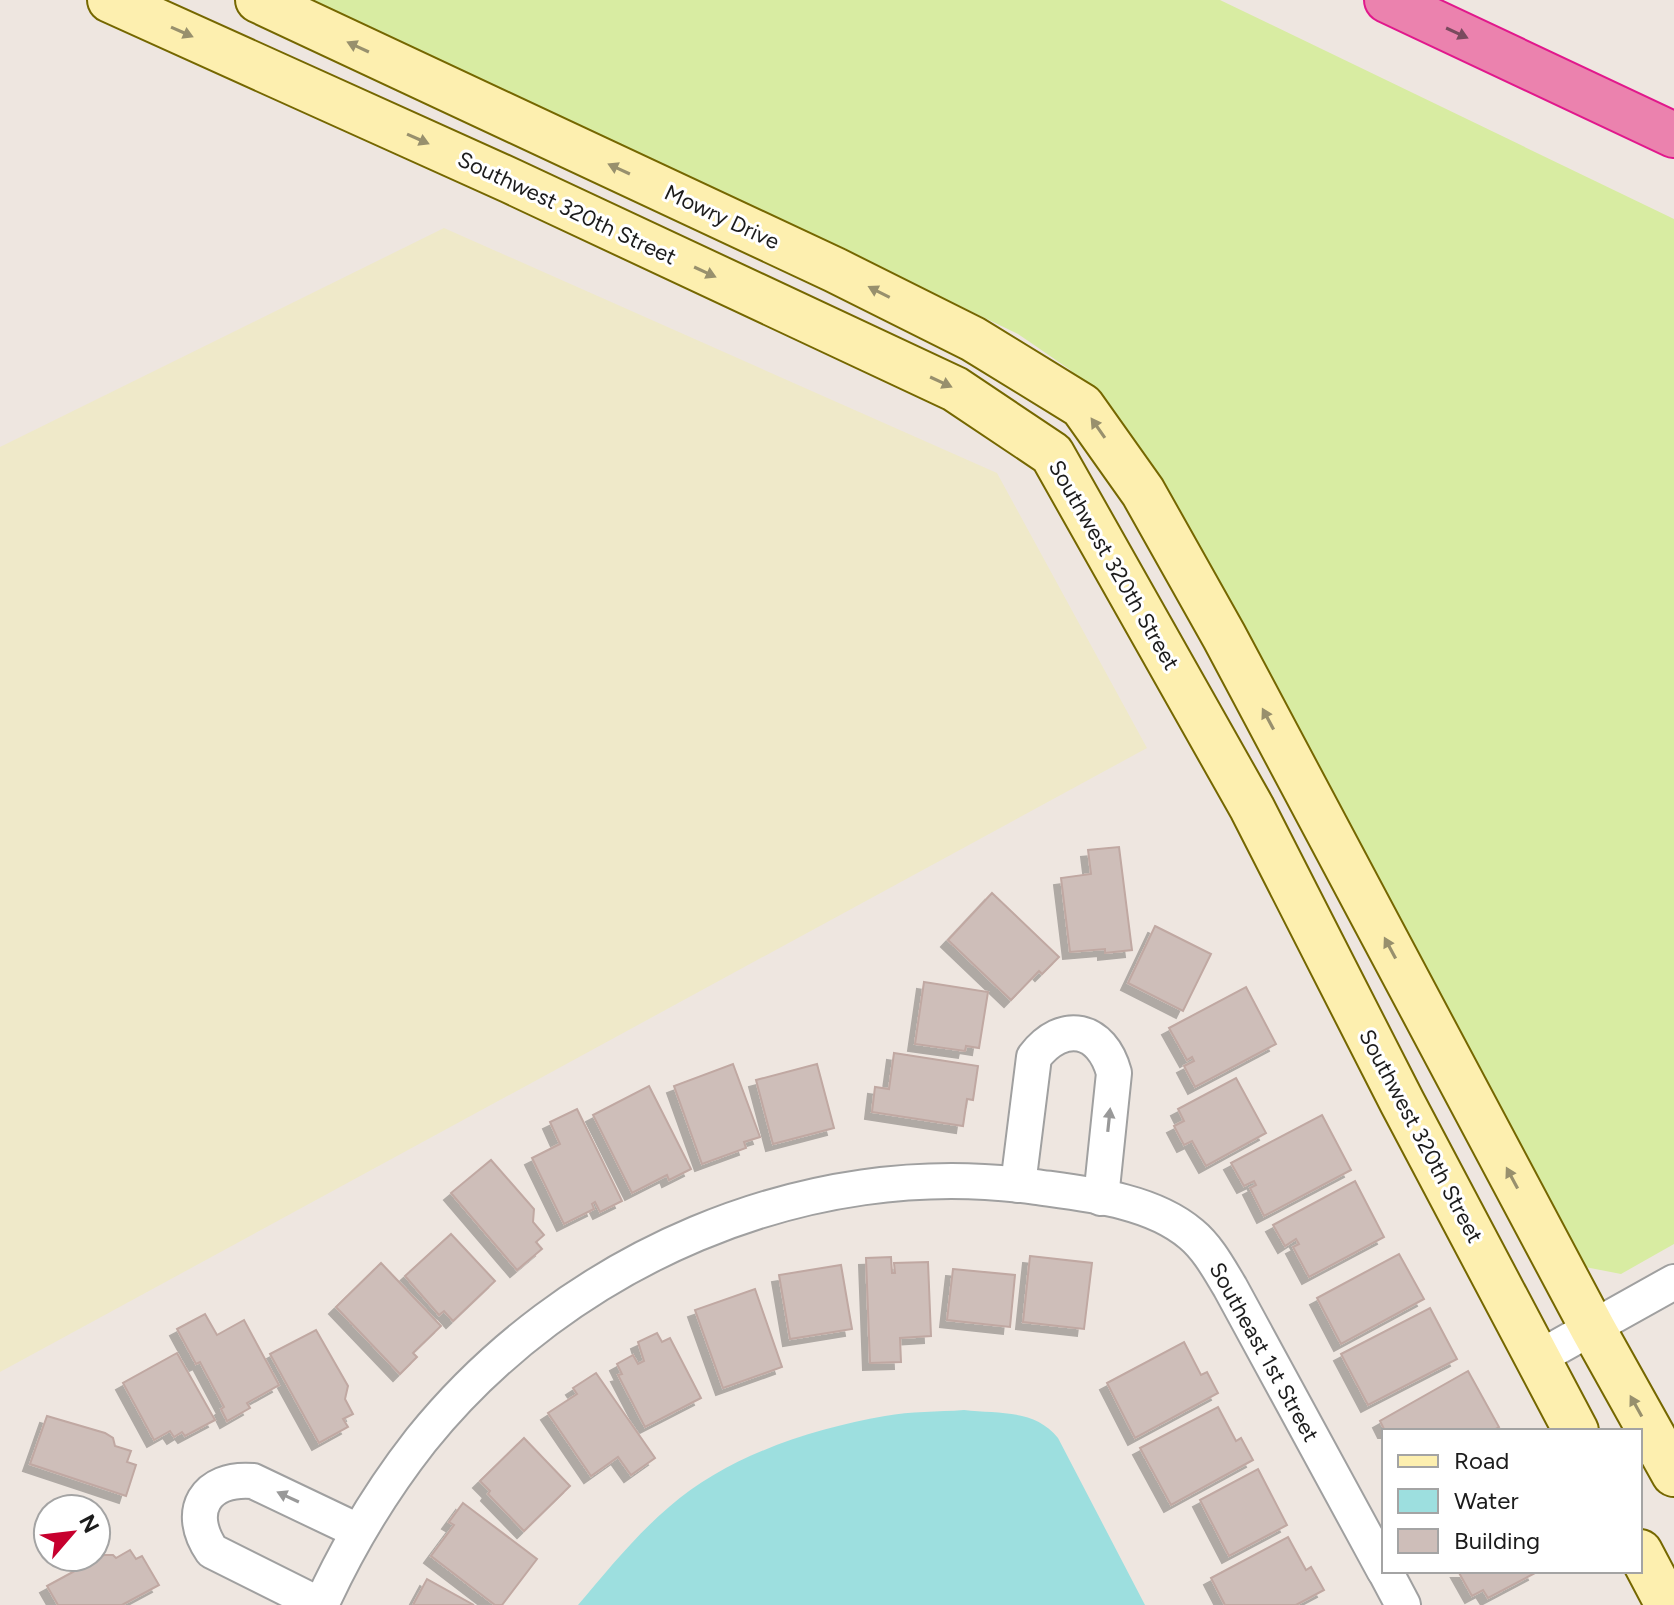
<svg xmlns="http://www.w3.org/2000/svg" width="1674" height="1605" font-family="Figtree,sans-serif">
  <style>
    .farmland { fill: #efe9c9 }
    .grass { fill: #d8eca2 }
    .water { fill: #9ddfdf }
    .building { fill: #cebeb9; stroke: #c0a8a2; stroke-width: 2; filter: url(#shadow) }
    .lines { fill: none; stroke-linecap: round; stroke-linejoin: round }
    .street-casing { stroke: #a0a0a0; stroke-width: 38 }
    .secondary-casing { stroke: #756700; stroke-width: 48 }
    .highway-casing { stroke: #e1188c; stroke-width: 48 }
    .street { stroke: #fff; stroke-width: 34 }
    .secondary { stroke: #fdefaf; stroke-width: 44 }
    .highway { stroke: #eb82ae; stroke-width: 44 }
    .oneway { fill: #98906d }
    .oneway2 { fill: #794a5e }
    .oneway3 { fill: #999 }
    .labels { text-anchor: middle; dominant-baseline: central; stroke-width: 6; stroke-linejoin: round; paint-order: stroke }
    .street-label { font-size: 22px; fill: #1c1c1c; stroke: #fff }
  </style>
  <defs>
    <filter id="shadow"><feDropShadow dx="-7" dy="7" stdDeviation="0" flood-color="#0004"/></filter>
  </defs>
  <rect width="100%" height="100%" fill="#eee6e0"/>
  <!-- farmland -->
  <path class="farmland" d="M444,228L997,473L1147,748L0,1372V447Z"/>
  <!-- grass -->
  <path class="grass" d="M301,0H1220L1674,219V1244L1621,1274L1580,1266L1151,463L1112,409L1069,369L1018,334L751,205Z"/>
  <!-- water -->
  <path class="water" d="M964,1410C999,1414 1035,1409 1058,1438L1145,1605H578C607,1571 635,1536 669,1507C727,1456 811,1429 885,1416C911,1411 938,1412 964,1410Z"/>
  <!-- building -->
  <g class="building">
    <path d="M1119,847L1132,950L1105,953V949L1070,952L1061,878L1091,874L1088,850Z"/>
    <path d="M992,893L1059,957L1042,974L1039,971L1011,1000L948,940Z"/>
    <path d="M1155,926L1211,954L1183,1011L1128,983Z"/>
    <path d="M924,982L988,992L979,1048L966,1046L965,1051L915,1044Z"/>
    <path d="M1246,987L1276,1044L1195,1087L1184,1066L1194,1061L1192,1057L1187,1060L1169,1028Z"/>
    <path d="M894,1053L978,1066L973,1100L967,1099L963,1126L872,1112L875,1087L889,1089Z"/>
    <path d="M733,1064L760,1137L744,1142L746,1148L702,1164L674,1086Z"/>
    <path d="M817,1064L834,1128L773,1144L756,1080Z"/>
    <path d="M1236,1078L1266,1133L1206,1166L1192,1141L1184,1145L1174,1126L1184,1121L1178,1109Z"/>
    <path d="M649,1086L691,1169L669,1180L667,1175L632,1193L593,1115Z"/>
    <path d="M577,1109L622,1201L600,1212L595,1202L592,1204L594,1209L564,1224L532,1158L560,1144L550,1122Z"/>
    <path d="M1322,1115L1351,1170L1264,1216L1250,1188L1256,1185L1254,1181L1244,1186L1231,1163Z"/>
    <path d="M491,1160L534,1209L533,1222L544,1235L536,1242L542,1249L517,1270L451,1193Z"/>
    <path d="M1355,1181L1384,1237L1309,1277L1293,1247L1299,1244L1296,1239L1285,1246L1273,1225Z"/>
    <path d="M451,1234L495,1281L453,1321L444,1311L439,1315L405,1276Z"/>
    <path d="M1399,1254L1424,1299L1341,1344L1317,1298Z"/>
    <path d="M1030,1256L1092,1263L1084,1329L1023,1322Z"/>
    <path d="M891,1257L892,1273H895L894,1263L928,1262L931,1336L900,1338L901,1362L870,1363L866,1258Z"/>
    <path d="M381,1263L441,1326L413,1353L417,1357L400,1374L336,1307Z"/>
    <path d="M841,1265L852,1329L790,1339L779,1275Z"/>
    <path d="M953,1269L1015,1275L1010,1327L947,1320Z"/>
    <path d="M755,1289L782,1367L723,1388L695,1310Z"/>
    <path d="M1430,1308L1457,1359L1368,1405L1341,1354Z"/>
    <path d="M205,1314L217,1335L244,1320L279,1385L247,1403L250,1408L227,1421L221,1409L224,1407L200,1362L196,1364L177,1329Z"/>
    <path d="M316,1330L348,1386L345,1399L353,1414L343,1419L348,1427L319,1443L270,1354Z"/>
    <path d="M657,1333L662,1342L670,1338L701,1398L645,1427L618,1375L622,1374L617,1364L633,1355L638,1364L644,1361L638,1342Z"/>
    <path d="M1184,1342L1201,1375L1207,1372L1218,1393L1135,1438L1107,1383Z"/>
    <path d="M177,1353L215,1420L185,1436L182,1432L174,1437L170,1431L154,1440L123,1383Z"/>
    <path d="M1468,1371L1499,1427L1492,1431H1385L1380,1421Z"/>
    <path d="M596,1373L655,1458L631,1475L618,1457L591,1476L548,1413L577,1394L573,1388Z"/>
    <path d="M1218,1407L1236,1441L1241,1438L1253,1460L1171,1505L1140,1448Z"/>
    <path d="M47,1416L105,1433L113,1438L115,1446L131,1451L127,1462L136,1465L126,1496L30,1464Z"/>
    <path d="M524,1438L570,1486L524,1531L488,1494L490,1491L480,1481Z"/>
    <path d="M1258,1469L1287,1525L1229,1556L1200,1500Z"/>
    <path d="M463,1503L537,1559L502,1605H495L431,1556L454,1525L449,1522Z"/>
    <path d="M1288,1537L1306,1570L1311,1567L1324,1590L1296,1605H1225L1211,1578Z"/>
    <path d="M130,1550L136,1559L142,1556L159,1585L122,1605H58L47,1586L104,1555H113L116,1558Z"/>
    <path d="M1458,1571H1534L1535,1573L1488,1598L1483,1590L1472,1596Z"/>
    <path d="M427,1579L474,1605H413Z"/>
  </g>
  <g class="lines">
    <defs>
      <g id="street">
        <path d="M1018,1185L1034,1057C1063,1019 1102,1028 1114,1073L1101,1198"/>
        <path d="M1538,1358L1674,1282"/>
        <path d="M1385,1571L1403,1605"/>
        <path d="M320,1605L212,1551C185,1512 205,1477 253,1481L358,1531"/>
        <path d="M321,1605C348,1546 381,1491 421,1440C566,1260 806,1154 1036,1187C1087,1194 1151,1200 1191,1234C1208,1248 1219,1269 1230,1287L1384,1570"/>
      </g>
      <g id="secondary">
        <path d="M110,0L511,181L955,389L1052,454L1252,808L1402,1102L1576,1431"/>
        <path d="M258,0L835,270L973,339L1082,406L1143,492L1224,636L1593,1329L1674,1474"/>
        <path d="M1640,1552L1668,1605"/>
      </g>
      <path id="highway" d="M1387,0L1674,135"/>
    </defs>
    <!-- street casing -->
    <use href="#street" class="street-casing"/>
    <!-- secondary casing -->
    <use href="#secondary" class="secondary-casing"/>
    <!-- highway casing -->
    <use href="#highway" class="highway-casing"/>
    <!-- street -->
    <use href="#street" class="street"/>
    <!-- secondary -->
    <use href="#secondary" class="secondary"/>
    <!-- highway -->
    <use href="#highway" class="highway"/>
  </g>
  <!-- one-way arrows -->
  <defs><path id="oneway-solid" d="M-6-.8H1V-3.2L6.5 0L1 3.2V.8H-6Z" transform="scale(2)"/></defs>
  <g class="oneway">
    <use href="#oneway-solid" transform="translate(182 32) rotate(24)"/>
    <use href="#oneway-solid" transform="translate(358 47) rotate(-155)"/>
    <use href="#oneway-solid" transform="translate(418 139) rotate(24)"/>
    <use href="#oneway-solid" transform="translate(619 169) rotate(-155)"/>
    <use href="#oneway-solid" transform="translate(705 272) rotate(25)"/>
    <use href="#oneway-solid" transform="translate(879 292) rotate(-153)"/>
    <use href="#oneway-solid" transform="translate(941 382) rotate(25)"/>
    <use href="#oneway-solid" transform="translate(1098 428) rotate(-125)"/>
    <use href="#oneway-solid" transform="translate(1268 719) rotate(-118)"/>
    <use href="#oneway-solid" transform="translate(1390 948) rotate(-118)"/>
    <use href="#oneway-solid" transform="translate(1512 1178) rotate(-118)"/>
    <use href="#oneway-solid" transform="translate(1636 1406) rotate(-119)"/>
  </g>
  <use class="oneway2" href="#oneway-solid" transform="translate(1457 33) rotate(25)"/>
  <g class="oneway3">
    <use href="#oneway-solid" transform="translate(1109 1120) rotate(-84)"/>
    <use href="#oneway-solid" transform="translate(288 1497) rotate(-155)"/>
  </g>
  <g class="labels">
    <!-- street labels -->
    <g class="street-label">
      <text transform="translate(567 208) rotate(25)">Southwest 320th Street</text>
      <text transform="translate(722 217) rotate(25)">Mowry Drive</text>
      <text transform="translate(1114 565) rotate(60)">Southwest 320th Street</text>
      <text transform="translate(1421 1136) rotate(62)">Southwest 320th Street</text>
      <text transform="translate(1264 1352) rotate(61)">Southeast 1st Street</text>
    </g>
  </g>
  <!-- legend -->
  <rect x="1382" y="1429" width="260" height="144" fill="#ffffff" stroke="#a4a4a4" stroke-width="2"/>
  <rect x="1398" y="1455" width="40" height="12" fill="#fdefaf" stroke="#a4a4a4" stroke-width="2"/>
  <text x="1454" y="1469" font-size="24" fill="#1c1c1c">Road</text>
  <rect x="1398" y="1489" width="40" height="24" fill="#9ddfdf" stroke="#a4a4a4" stroke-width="2"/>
  <text x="1454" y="1509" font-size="24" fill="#1c1c1c">Water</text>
  <rect x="1398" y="1529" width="40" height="24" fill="#cebeb9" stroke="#a4a4a4" stroke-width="2"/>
  <text x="1454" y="1549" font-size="24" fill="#1c1c1c">Building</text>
  <!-- north arrow -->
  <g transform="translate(72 1533) rotate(62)"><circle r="38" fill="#ffffff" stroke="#a4a4a4" stroke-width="2"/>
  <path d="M0-6L14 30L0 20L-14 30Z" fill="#c7002e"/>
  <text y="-12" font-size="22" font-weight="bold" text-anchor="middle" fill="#1c1c1c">N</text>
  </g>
</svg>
